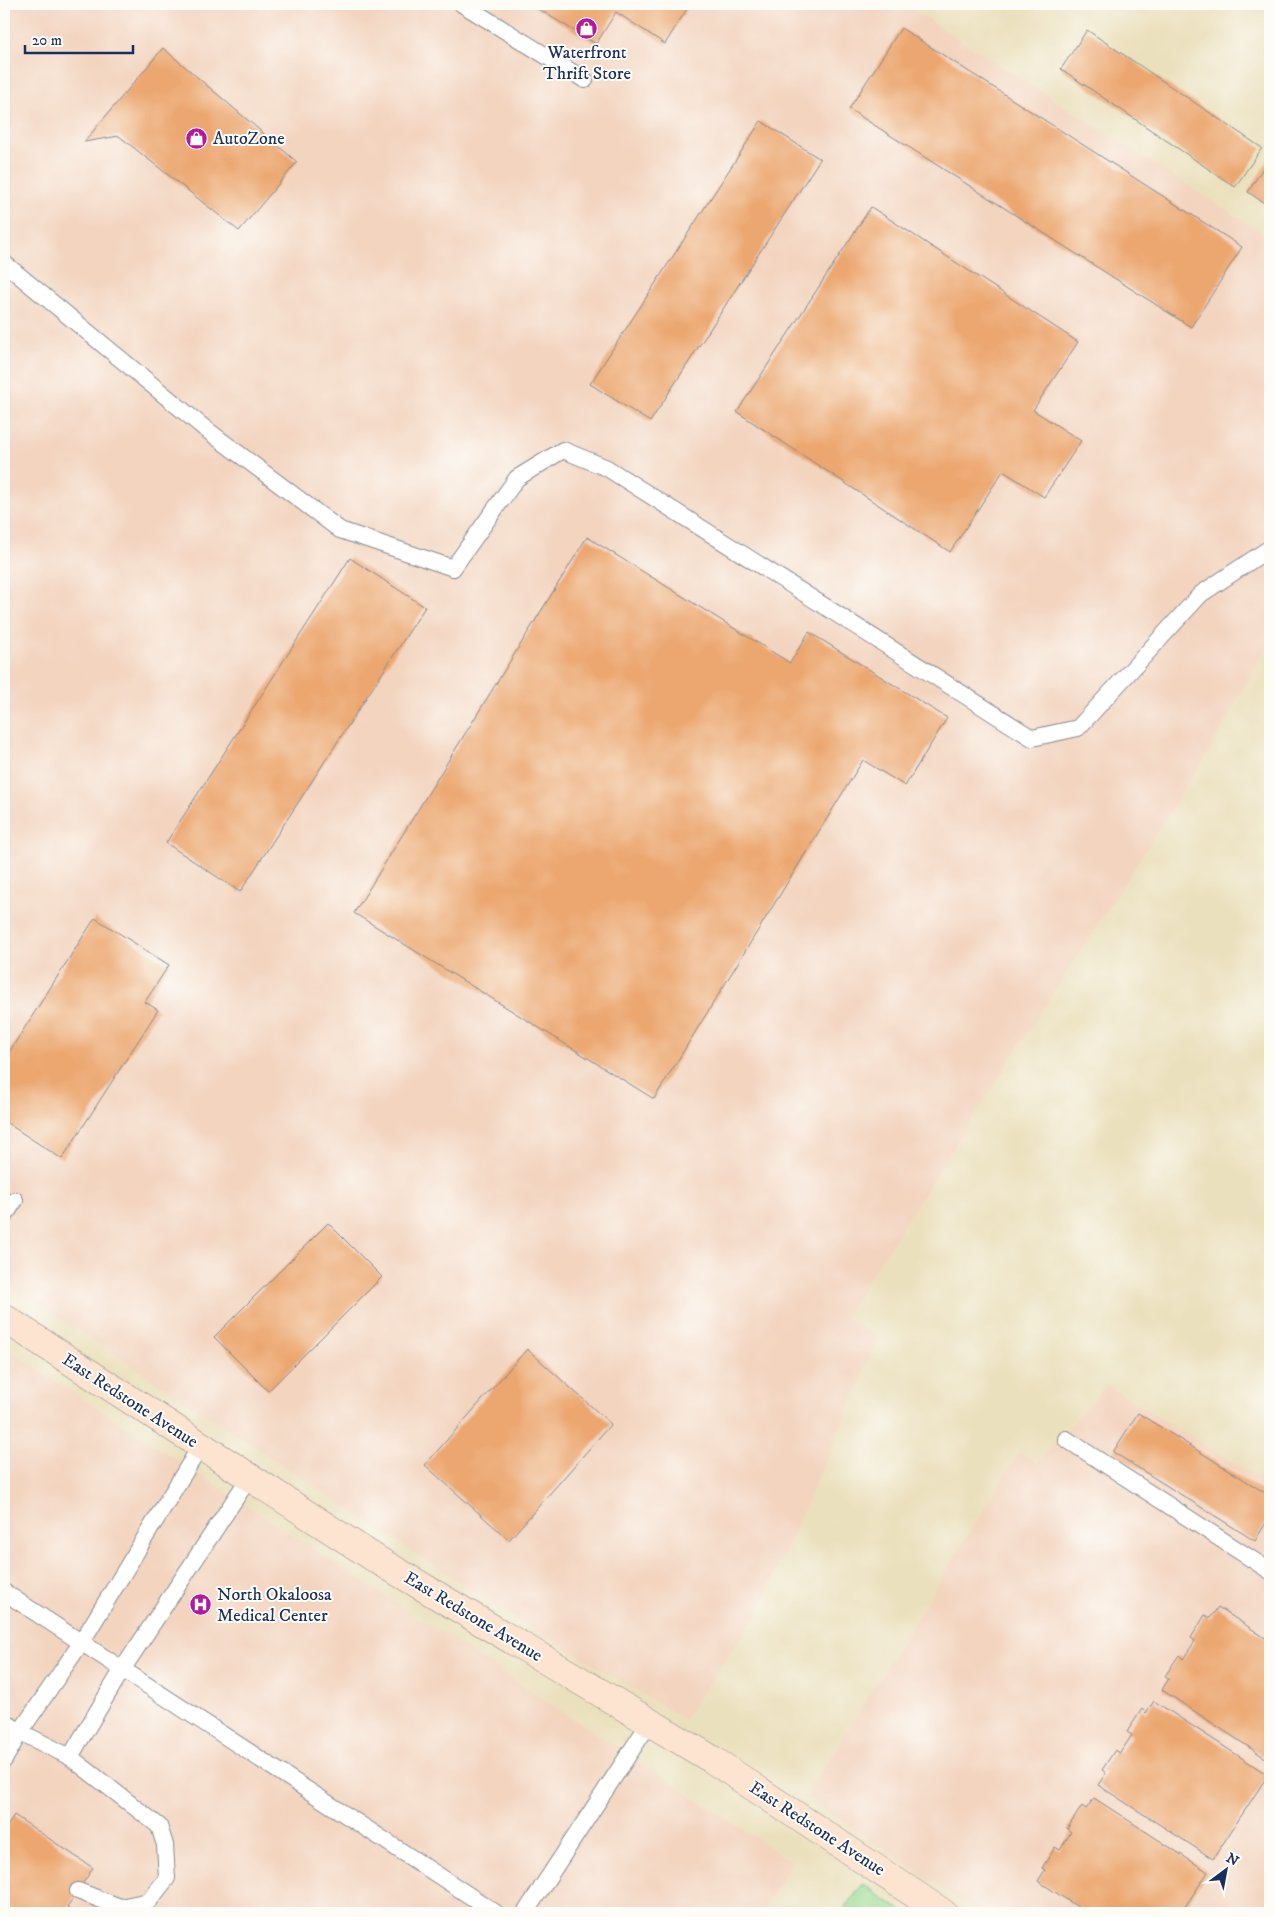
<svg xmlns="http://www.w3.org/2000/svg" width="1274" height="1917" font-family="'IM FELL DW Pica',serif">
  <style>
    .built { fill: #f3d4bf }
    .green { fill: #98da91; stroke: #5a8478 }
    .building { fill: #eca771 }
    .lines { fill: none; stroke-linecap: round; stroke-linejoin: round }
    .lane-casing { stroke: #83888e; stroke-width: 18 }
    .secondary-casing { stroke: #83888e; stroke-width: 29 }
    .lane { stroke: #fff; stroke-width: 16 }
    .secondary { stroke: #fde4d1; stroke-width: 28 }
    .labels { text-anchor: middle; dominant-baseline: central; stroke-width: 4; stroke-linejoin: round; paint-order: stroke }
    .poi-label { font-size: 18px; fill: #1b2f5e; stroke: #fdfcf7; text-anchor: start }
    .street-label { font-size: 18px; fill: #1b2f5e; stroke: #fdfcf7 }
  </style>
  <rect width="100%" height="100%" fill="#fdfcf7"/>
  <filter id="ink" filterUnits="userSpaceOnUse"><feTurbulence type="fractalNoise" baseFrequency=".02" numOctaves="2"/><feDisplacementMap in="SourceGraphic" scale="10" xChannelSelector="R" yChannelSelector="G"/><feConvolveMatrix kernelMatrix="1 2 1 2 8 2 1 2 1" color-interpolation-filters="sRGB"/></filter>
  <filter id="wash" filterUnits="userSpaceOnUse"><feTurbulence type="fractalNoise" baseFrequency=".0096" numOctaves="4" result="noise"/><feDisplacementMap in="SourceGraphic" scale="20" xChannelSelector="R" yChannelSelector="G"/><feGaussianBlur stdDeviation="1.12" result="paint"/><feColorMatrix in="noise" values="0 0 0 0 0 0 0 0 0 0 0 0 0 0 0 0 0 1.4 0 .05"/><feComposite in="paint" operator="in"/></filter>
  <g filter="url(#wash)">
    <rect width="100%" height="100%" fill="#ebe0bd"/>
    <!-- built -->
    <g class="built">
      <path d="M4,4H904L1270,238V639L1208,753L844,1317L878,1337L857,1389L758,1612L684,1719L494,1605L4,1281Z"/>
      <path d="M4,1347L792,1862L762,1913H4Z"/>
      <path d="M1107,1385L1270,1485V1913H979L806,1797L1019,1453L1037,1463Z"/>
    </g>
    <!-- green -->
    <path class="green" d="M863,1884L905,1913H841Z"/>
    <g id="blocks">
      <!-- building -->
      <g class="building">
        <path d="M530,4H690L665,44L616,12L596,44Z"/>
        <path d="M901,28L1242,247L1191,327L849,109Z"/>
        <path d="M1087,30L1262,148L1235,187L1061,69Z"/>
        <path d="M163,48L297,162L239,231L119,136L84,142Z"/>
        <path d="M761,121L820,159L650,422L590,384Z"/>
        <path d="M1270,157V207L1248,192Z"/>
        <path d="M871,207L1078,342L1033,410L1081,441L1044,497L1003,471L950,552L737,412Z"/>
        <path d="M587,537L790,663L809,632L947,718L905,786L863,760L654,1099L354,913Z"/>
        <path d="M350,558L425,607L240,892L166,843Z"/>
        <path d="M95,918L169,965L145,1002L158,1010L62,1159L4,1121V1060Z"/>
        <path d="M328,1223L382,1277L268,1391L214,1337Z"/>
        <path d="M527,1349L611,1424L509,1540L425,1465Z"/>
        <path d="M1138,1413L1270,1496V1516L1255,1541L1113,1452Z"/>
        <path d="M1218,1607L1270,1641V1761L1162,1690L1169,1678L1165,1676L1179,1655L1183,1659L1195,1641L1191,1638L1205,1615L1210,1618Z"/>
        <path d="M1154,1701L1268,1775L1213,1859L1098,1785L1106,1773L1102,1770L1115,1750L1120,1753L1132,1735L1127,1732L1142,1709L1146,1713Z"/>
        <path d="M1094,1798L1208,1872L1181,1913H1087L1038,1881L1045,1870L1042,1868L1055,1847L1060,1850L1071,1832L1067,1829L1082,1806L1086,1809Z"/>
        <path d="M14,1815L93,1868L67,1908L75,1913H4V1832Z"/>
      </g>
    </g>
  </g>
  <g filter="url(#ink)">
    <use href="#blocks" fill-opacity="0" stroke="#83888e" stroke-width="1"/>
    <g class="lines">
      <defs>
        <g id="lane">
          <path d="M462,4L585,80"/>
          <path d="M4,263L203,427L340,530L453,568L517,478L563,450L607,468L1032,738L1078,728L1201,594L1270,548"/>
          <path d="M4,1217L15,1200"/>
          <path d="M1066,1439L1270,1571"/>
          <path d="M4,1592L496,1913"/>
          <path d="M4,1721L20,1732L70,1757L159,1826L165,1845L167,1878L149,1901L120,1907L78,1891"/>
          <path d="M70,1757L122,1670L249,1478"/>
          <path d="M4,1760L20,1732L81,1643L200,1447"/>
          <path d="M525,1913L650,1722"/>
        </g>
        <path id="secondary" d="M4,1318L376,1559L713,1760L943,1913"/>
      </defs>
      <!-- lane casing -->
      <use href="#lane" class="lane-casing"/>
      <!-- secondary casing -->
      <use href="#secondary" class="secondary-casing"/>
      <!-- lane -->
      <use href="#lane" class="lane"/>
      <!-- secondary -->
      <use href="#secondary" class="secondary"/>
    </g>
  </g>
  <!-- icons -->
  <defs>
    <symbol id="shop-disc" viewBox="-11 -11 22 22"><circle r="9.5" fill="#b5179e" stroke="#fdfcf7"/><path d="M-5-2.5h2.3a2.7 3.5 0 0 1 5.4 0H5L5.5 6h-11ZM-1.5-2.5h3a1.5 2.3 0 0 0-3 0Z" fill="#fff"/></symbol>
    <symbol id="hospital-disc" viewBox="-11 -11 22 22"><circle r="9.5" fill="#b5179e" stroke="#fdfcf7"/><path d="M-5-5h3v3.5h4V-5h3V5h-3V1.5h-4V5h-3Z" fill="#fff"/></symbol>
  </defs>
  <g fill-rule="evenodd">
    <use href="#shop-disc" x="574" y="16" width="25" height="25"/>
    <use href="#shop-disc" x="184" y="126" width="25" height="25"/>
    <use href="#hospital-disc" x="188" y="1592" width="25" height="25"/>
  </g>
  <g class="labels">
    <!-- poi labels -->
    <g class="poi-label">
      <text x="587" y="53" text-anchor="middle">Waterfront<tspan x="587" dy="21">Thrift Store</tspan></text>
      <text x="213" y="139">AutoZone</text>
      <text x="217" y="1595">North Okaloosa<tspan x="217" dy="21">Medical Center</tspan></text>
    </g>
    <!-- street labels -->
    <g class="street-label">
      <text transform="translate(130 1401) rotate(33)">East Redstone Avenue</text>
      <text transform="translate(473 1617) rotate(31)">East Redstone Avenue</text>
      <text transform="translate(817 1829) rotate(33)">East Redstone Avenue</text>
    </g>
  </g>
  <!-- margin -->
  <rect width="1274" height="1917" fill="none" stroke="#fdfcf7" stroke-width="20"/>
  <!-- north arrow -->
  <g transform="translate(1226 1870) rotate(32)" stroke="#fdfcf7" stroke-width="4" paint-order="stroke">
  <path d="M0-4L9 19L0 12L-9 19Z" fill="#1b2f5e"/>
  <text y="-8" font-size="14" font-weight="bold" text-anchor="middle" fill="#1b2f5e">N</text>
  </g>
  <!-- scale -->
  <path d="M25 45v8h108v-8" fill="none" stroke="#1b2f5e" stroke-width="2.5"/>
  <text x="32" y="45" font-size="15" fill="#1b2f5e" stroke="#fdfcf7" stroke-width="4" paint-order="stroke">20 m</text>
</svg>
